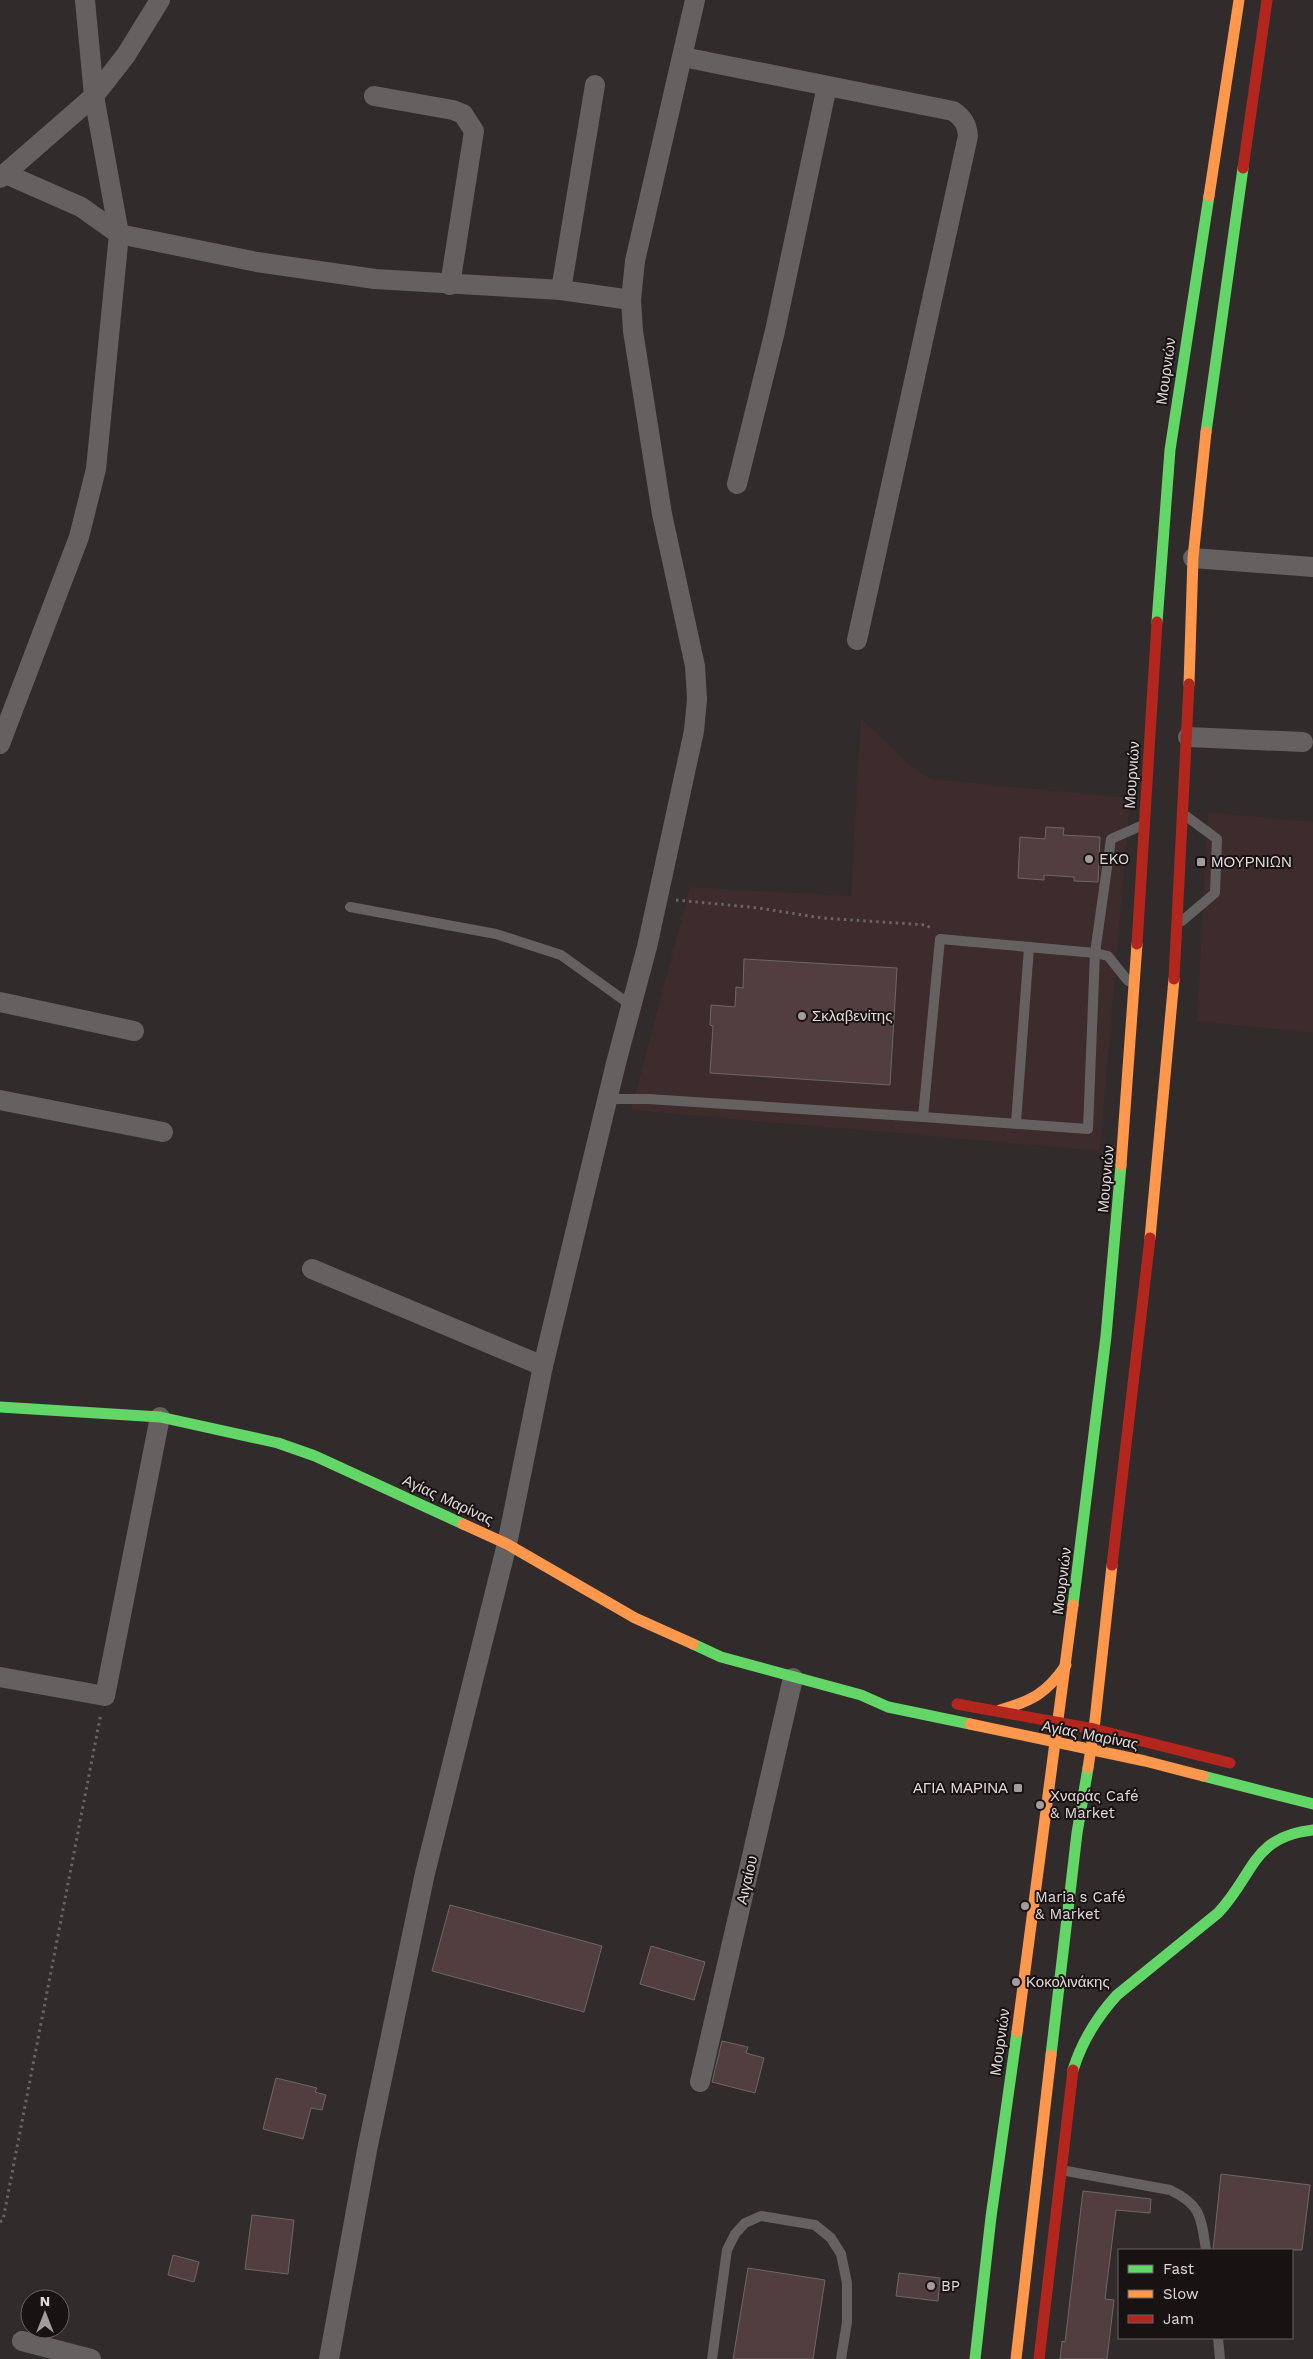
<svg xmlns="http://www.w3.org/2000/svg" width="1313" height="2359" font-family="'Work Sans',sans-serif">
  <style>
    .built { fill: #3e2b2b }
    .building { fill: #523e3f; stroke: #6d6767 }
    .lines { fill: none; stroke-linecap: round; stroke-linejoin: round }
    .path { stroke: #686464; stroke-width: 3; stroke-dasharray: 2.5 4; stroke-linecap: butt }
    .lane { stroke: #656161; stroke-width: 10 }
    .street { stroke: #656161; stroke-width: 20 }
    .fast { stroke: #63d668; stroke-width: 11 }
    .slow { stroke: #ff974d; stroke-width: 11 }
    .jam { stroke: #b3261e; stroke-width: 11 }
    .poi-dot { fill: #a49c9c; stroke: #181212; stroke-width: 2 }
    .labels { text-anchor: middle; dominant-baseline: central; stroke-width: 4; stroke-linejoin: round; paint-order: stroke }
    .street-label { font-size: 15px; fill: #e2d9d9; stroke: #181212 }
    .poi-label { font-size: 15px; fill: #e2d9d9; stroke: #181212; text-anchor: start }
  </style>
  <rect width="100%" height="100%" fill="#322b2b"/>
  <!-- built -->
  <g class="built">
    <path d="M861,718L911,766L931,779L1130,798L1100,1151L631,1110L690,887L851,896Z"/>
    <path d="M1208,812L1313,822V1033L1197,1021Z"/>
  </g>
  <!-- building -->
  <g class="building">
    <path d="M1046,827L1064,828L1063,835L1100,837L1098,882L1074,881V877L1044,875V880L1018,878L1020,837L1045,839Z"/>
    <path d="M744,959L897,968L890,1085L710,1073L713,1026L710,1025L711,1005L735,1007L736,987L743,988Z"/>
    <path d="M450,1905L602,1946L584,2012L432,1971Z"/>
    <path d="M651,1946L705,1962L694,2000L640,1984Z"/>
    <path d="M722,2041L748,2047L746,2053L764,2058L755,2093L712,2082Z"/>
    <path d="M276,2078L317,2088L315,2092L326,2095L322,2110L311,2108L303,2139L263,2129Z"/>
    <path d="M1221,2174L1310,2185L1302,2250H1213Z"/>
    <path d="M1083,2191L1151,2199L1150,2213L1116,2210L1105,2299L1114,2300L1107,2359H1060L1062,2341L1065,2342Z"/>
    <path d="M252,2215L294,2220L288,2274L245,2269Z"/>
    <path d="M173,2255L199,2262L194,2282L168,2275Z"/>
    <path d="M748,2268L825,2280L813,2359H733Z"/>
    <path d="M899,2273L940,2278L938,2301L896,2296Z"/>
  </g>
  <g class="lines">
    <!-- path -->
    <g class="path">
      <path d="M676,900L759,908L822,918L927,925L931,929"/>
      <path d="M0,2222L3,2220L101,1713"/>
    </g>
    <!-- lane -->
    <g class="lane">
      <path d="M350,907L496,934L561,955L632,1006"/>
      <path d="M1182,921L1215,893L1217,839L1186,816"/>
      <path d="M608,1099H648L923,1117L940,939L1095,953L1108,956L1128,981"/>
      <path d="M923,1117L1088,1129L1095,953L1111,839L1143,825"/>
      <path d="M1016,1123L1029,947"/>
      <path d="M1061,2170L1170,2190C1202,2205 1201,2218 1206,2250"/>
      <path d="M1218,2338L1220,2359"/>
      <path d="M712,2359L727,2250L735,2234L745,2223L761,2216L815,2225L831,2238L841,2254L847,2283V2322L841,2359"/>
    </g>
    <!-- street -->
    <g class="street">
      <path d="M683,57L953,111C963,118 967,124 968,136L857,640"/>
      <path d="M374,96L453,110L463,114L474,131L450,285"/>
      <path d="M6,174L81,207L119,234L257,262L375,279L561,290L631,300"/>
      <path d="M0,178L94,96L126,55L160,0"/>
      <path d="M561,290L595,85"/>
      <path d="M737,484L775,331L827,86"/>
      <path d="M1193,558L1313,567"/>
      <path d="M1188,737L1303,742"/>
      <path d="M0,744L79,537L96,469L119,234L94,96L85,0"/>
      <path d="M0,1002L134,1031"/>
      <path d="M0,1100L163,1132"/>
      <path d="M312,1269L543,1366"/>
      <path d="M0,1677L105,1696L160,1417"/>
      <path d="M700,2082L793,1678"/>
      <path d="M22,2341L91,2359"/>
      <path d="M329,2359L367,2150L425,1873L507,1544L543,1366L616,1063L647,947L694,731L697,699L695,666L662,514L633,331L631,300L635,261L695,0"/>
    </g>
    <!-- fast -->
    <g class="fast">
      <path d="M1206,432L1243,168"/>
      <path d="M1157,622L1170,450L1209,196"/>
      <path d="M0,1407L160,1417L278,1443L315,1456L463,1524"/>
      <path d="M1073,1605L1106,1336L1121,1165"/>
      <path d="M693,1644L721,1657L861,1695L888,1707L970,1724"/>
      <path d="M1203,1776L1313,1804"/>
      <path d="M1051,2055L1077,1833L1088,1768"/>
      <path d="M1073,2070C1082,2041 1096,2018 1117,1995L1218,1913C1255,1874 1251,1837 1313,1830"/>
      <path d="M975,2359L991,2217L1017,2032"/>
    </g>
    <!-- slow -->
    <g class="slow">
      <path d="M1209,196L1239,0"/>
      <path d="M1189,684L1193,558L1206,432"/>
      <path d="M1121,1165L1137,944"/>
      <path d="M1150,1238L1174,979"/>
      <path d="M463,1524L507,1544L635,1618L693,1644"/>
      <path d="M1000,1710C1032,1701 1047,1693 1066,1665"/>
      <path d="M970,1724L1145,1761L1203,1776"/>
      <path d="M1088,1768L1094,1729L1112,1565"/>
      <path d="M1017,2032L1073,1605"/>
      <path d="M1016,2359L1051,2055"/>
    </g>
    <!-- jam -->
    <g class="jam">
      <path d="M1243,168L1267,0"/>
      <path d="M1137,944L1157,622"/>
      <path d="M1174,979L1189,684"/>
      <path d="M1112,1565L1150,1238"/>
      <path d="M957,1704L1094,1729L1230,1763"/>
      <path d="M1039,2359L1073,2070"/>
    </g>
  </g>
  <!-- markers -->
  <g class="poi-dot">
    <circle cx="1089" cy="859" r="5"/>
    <rect x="1196" y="857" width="10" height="10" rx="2.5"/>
    <circle cx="802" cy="1016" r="5"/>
    <rect x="1013" y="1783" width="10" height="10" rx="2.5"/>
    <circle cx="1040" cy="1805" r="5"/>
    <circle cx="1025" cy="1906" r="5"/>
    <circle cx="1016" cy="1982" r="5"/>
    <circle cx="931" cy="2286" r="5"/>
  </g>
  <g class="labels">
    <!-- street labels -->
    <g class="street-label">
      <text transform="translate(1166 371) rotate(-82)">Μουρνιών</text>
      <text transform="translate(1132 775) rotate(-86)">Μουρνιών</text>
      <text transform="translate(1106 1179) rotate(-85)">Μουρνιών</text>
      <text transform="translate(448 1500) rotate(25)">Αγίας Μαρίνας</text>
      <text transform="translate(1062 1581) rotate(-83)">Μουρνιών</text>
      <text transform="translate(1090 1735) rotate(11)">Αγίας Μαρίνας</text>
      <text transform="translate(747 1880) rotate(-77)">Αιγαίου</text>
      <text transform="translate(1000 2042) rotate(-82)">Μουρνιών</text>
    </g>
    <!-- poi labels -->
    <g class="poi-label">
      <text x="1099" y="859">EKO</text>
      <text x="1211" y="862">ΜΟΥΡΝΙΩΝ</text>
      <text x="812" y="1016">Σκλαβενίτης</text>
      <text x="1008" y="1788" text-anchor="end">ΑΓΙΑ ΜΑΡΙΝΑ</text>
      <text x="1050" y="1796">Χναράς Café<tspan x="1050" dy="17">&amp; Market</tspan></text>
      <text x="1035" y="1897">Maria s Café<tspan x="1035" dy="17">&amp; Market</tspan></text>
      <text x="1026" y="1982">Κοκολινάκης</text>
      <text x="941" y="2286">BP</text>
    </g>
  </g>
  <!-- legend -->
  <rect x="1118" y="2249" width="175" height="90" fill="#181212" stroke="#696262"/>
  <rect x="1128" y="2265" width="25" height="8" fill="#63d668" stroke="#696262"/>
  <text x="1163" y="2274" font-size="15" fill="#e2d9d9">Fast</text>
  <rect x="1128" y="2290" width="25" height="8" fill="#ff974d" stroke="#696262"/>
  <text x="1163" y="2299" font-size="15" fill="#e2d9d9">Slow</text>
  <rect x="1128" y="2315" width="25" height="8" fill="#b3261e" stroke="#696262"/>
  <text x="1163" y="2324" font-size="15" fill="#e2d9d9">Jam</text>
  <!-- north arrow -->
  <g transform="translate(45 2314)"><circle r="24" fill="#181212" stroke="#696262"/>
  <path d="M0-4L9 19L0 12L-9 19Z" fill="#a49c9c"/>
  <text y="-8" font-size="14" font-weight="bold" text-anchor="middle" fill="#e2d9d9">N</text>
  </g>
</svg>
